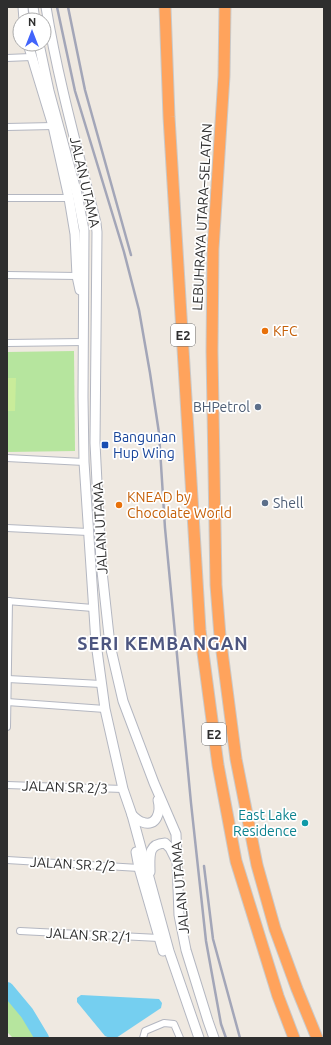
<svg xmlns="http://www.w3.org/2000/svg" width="331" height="1045" font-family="Ubuntu,sans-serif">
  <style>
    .green { fill: #b6e59e }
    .pitch { fill: #c9ec9a }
    .water { fill: #75cff0 }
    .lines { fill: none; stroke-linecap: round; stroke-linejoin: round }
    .river { stroke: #75cff0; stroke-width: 14 }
    .street-casing { stroke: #b4b7c1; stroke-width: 8 }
    .secondary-casing { stroke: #b4b7c1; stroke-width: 11 }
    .highway-casing { stroke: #c9c9c9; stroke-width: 13 }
    .street { stroke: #fff; stroke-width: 6 }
    .secondary { stroke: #fff; stroke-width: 9 }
    .highway { stroke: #ffa35c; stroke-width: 11 }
    .rail { stroke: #a3a6b8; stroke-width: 2.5 }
    .food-dot { fill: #e8710a; stroke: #fff; stroke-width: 1.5 }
    .service-dot { fill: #5c6f8a; stroke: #fff; stroke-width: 1.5 }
    .transit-dot { fill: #1a4fb4; stroke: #fff; stroke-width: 1.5 }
    .culture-dot { fill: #0f9aa8; stroke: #fff; stroke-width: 1.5 }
    .labels { text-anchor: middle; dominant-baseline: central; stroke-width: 3.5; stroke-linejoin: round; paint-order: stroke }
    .shield { fill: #fff; stroke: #6d6d6d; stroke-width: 1 }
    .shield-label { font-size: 13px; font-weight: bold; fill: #2e2e2e }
    .street-label { font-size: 14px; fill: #2e2e2e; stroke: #fff }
    .food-label { font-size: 14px; fill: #c56008; stroke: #fff; text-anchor: start }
    .service-label { font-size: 14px; fill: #4e5e75; stroke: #fff; text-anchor: end }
    .transit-label { font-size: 14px; fill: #164399; stroke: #fff; text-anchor: start }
    .culture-label { font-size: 14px; fill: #0d838f; stroke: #fff; text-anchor: end }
    .district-label { font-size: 18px; font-weight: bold; letter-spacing: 1px; fill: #4d5680; stroke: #fff }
  </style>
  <rect width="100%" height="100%" fill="#efe9e1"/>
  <!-- green -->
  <g class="green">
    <path d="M74,351L75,451L7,452V352Z"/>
    <path d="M7,997L28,1022L36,1038H13L7,1032Z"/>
  </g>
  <!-- pitch -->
  <path class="pitch" d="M7,378H16L15,411H7Z"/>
  <!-- water -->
  <path class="water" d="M81,995L159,999L162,1003L161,1008L116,1038H110L105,1036L77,1002V998Z"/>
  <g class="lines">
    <!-- river -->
    <path class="river" d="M7,989L27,1013L42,1038"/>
    <defs>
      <g id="street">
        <path d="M7,58L31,57"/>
        <path d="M7,127L53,126"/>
        <path d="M7,198H69"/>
        <path d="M7,275L77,276"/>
        <path d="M7,343L83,342"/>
        <path d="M7,458L84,462"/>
        <path d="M7,528L88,532"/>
        <path d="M7,601L93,608"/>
        <path d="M8,679L101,684"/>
        <path d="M7,702L105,709"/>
        <path d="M7,727L9,601"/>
        <path d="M7,785L123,789"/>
        <path d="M7,860L139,868"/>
        <path d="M20,931L159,938"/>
        <path d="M143,1038L145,1031L164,1023L174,1024L180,1038"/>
      </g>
      <g id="secondary">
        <path d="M23,7L24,20"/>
        <path d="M33,7L35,20"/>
        <path d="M46,7C58,80 78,151 96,223L97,232L95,443L101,562L110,645L123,701L154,783L176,834L179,915L186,950L208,1021L214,1038"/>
        <path d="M28,44L53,126L69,198L75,234L77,276L80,290"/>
        <path d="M39,44L49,91L77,194L84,230L83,397L84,462L96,643L105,709L123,789L132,815L169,951L199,1038"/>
        <path d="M132,815C134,817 138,821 142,822C157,828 161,811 158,800"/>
        <path d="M136,852L139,868L163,951"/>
        <path d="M150,872C150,857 147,844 165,843L170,848L175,858"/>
      </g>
      <g id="highway">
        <path d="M165,7L169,117L200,630L218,765L236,861L278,996L294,1038"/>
        <path d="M225,7L224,76L213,249L212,351L216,585L220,636L236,759L257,865L275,929L297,989L317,1038"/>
      </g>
    </defs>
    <!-- street casing -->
    <use href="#street" class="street-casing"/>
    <!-- secondary casing -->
    <use href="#secondary" class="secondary-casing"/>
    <!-- highway casing -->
    <use href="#highway" class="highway-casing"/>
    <!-- street -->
    <use href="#street" class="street"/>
    <!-- secondary -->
    <use href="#secondary" class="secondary"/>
    <!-- highway -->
    <use href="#highway" class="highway"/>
    <!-- rail -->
    <g class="rail">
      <path d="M57,7L75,91L124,252L139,310L150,373L159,433L165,528L191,803L206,941L221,1024L226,1038"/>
      <path d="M68,7L85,90L131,255"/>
      <path d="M204,866L213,939L240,1038"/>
    </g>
  </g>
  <!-- markers -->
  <g class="food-dot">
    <circle cx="265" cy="331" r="4"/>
    <circle cx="119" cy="505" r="4"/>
  </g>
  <g class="service-dot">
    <circle cx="258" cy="407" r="4"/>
    <circle cx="265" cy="503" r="4"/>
  </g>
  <rect class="transit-dot" x="101" y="441" width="8" height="8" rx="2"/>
  <circle class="culture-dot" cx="305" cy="823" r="4"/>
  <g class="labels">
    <!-- shield labels -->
    <g class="shield">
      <rect x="171" y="324" width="24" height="22" rx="3"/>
      <rect x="202" y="723" width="24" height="22" rx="3"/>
    </g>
    <g class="shield-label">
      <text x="183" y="335">E2</text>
      <text x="214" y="734">E2</text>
    </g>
    <!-- street labels -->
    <g class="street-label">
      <text transform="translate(85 182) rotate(77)">JALAN UTAMA</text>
      <text transform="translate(202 217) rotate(-87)">LEBUHRAYA UTARA–SELATAN</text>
      <text transform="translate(100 528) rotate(-93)">JALAN UTAMA</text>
      <text transform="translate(65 787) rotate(2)">JALAN SR 2/3</text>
      <text transform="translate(73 864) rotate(3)">JALAN SR 2/2</text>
      <text transform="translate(180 888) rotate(-95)">JALAN UTAMA</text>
      <text transform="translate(89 935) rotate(3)">JALAN SR 2/1</text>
    </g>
    <!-- food labels -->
    <g class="food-label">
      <text x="273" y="331">KFC</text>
      <text x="127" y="497">KNEAD by<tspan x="127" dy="16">Chocolate World</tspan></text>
    </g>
    <!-- service labels -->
    <g class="service-label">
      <text x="250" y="407">BHPetrol</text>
      <text x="273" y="503" text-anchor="start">Shell</text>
    </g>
    <!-- transit labels -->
    <g class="transit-label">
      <text x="113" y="437">Bangunan<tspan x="113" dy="16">Hup Wing</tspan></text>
    </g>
    <!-- culture labels -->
    <g class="culture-label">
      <text x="297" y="815">East Lake<tspan x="297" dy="16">Residence</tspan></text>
    </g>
    <!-- district labels -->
    <g class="district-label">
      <text x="163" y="643">SERI KEMBANGAN</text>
    </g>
  </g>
  <!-- border -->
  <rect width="331" height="1045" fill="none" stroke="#2e2e2e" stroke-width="16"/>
  <!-- north arrow -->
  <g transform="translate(32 32)"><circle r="19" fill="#ffffff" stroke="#ababab"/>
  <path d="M0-3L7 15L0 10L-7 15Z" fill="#4264fb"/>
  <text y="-6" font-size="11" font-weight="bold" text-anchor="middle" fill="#2e2e2e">N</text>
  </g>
</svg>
